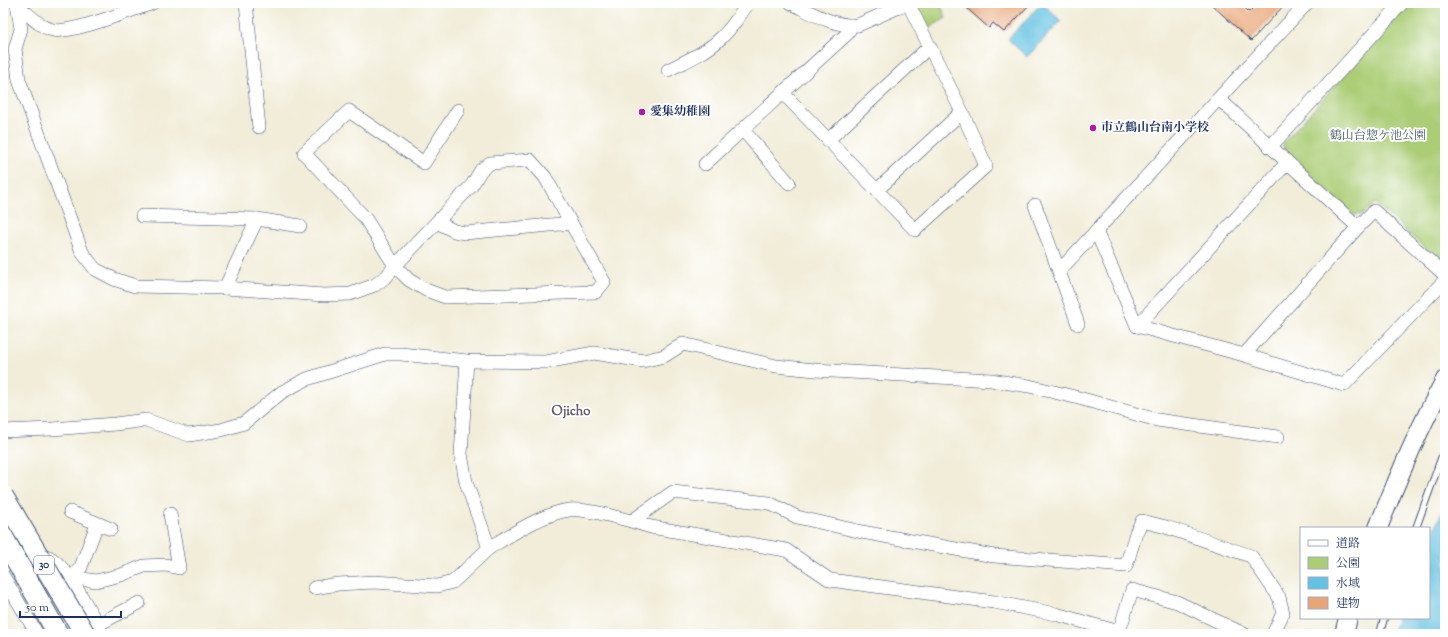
<svg xmlns="http://www.w3.org/2000/svg" width="1448" height="637" font-family="'Sorts Mill Goudy','Noto Serif JP',serif">
  <style>
    .green { fill: #abcd76; stroke: #637e6a }
    .water { fill: #63c2e1; stroke: #3f78a0 }
    .building { fill: #e8a677 }
    .lines { fill: none; stroke-linecap: round; stroke-linejoin: round }
    .lane-casing { stroke: #3b4c70; stroke-width: 8 }
    .street-casing { stroke: #3b4c70; stroke-width: 14 }
    .secondary-casing { stroke: #3b4c70; stroke-width: 20 }
    .lane { stroke: #fff; stroke-width: 6 }
    .street { stroke: #fff; stroke-width: 13 }
    .secondary { stroke: #fff; stroke-width: 18 }
    .primary-bridge-casing { stroke: #3b4c70; stroke-width: 22; stroke-linecap: butt }
    .primary-bridge { stroke: #fff; stroke-width: 20 }
    .poi-dot { fill: #b5179e; stroke: #fff; stroke-width: 1.5 }
    .labels { text-anchor: middle; dominant-baseline: central; stroke-width: 4; stroke-linejoin: round; paint-order: stroke }
    .shield { fill: #fff; stroke: #5f6d8e; stroke-width: 1 }
    .shield-label { font-size: 11px; font-weight: bold; fill: #1b2f5e }
    .poi-label { font-size: 12px; font-weight: bold; fill: #1b2f5e; stroke: #fff; text-anchor: start }
    .park-label { font-size: 12px; fill: #465e65; stroke: #fff }
    .neighbourhood-label { font-size: 13px; font-weight: bold; fill: #635967; stroke: #fff }
  </style>
  <rect width="100%" height="100%" fill="#fff"/>
  <filter id="ink" filterUnits="userSpaceOnUse"><feTurbulence type="fractalNoise" baseFrequency=".025" numOctaves="2"/><feDisplacementMap in="SourceGraphic" scale="8" xChannelSelector="R" yChannelSelector="G"/><feConvolveMatrix kernelMatrix="1 2 1 2 8 2 1 2 1" color-interpolation-filters="sRGB"/></filter>
  <filter id="wash" filterUnits="userSpaceOnUse"><feTurbulence type="fractalNoise" baseFrequency=".012" numOctaves="4" result="noise"/><feDisplacementMap in="SourceGraphic" scale="16" xChannelSelector="R" yChannelSelector="G"/><feGaussianBlur stdDeviation="0.9" result="paint"/><feColorMatrix in="noise" values="0 0 0 0 0 0 0 0 0 0 0 0 0 0 0 0 0 1.4 0 .05"/><feComposite in="paint" operator="in"/></filter>
  <g filter="url(#wash)">
    <rect width="100%" height="100%" fill="#f2edd9"/>
    <!-- green -->
    <g class="green">
      <path d="M927,3H940L946,18L927,29L917,9Z"/>
      <path d="M1410,3H1445V266L1375,203L1363,214L1354,215L1284,151L1283,143Z"/>
    </g>
    <!-- water -->
    <g class="water">
      <path d="M1042,3L1061,21L1027,57L1008,39Z"/>
      <path d="M1445,504V634H1392L1398,618H1429V543Z"/>
    </g>
    <g id="blocks">
      <!-- building -->
      <g class="building">
        <path d="M961,3H1031L1004,32L993,23L989,28Z"/>
        <path d="M1210,3H1240L1249,12L1258,3H1286L1251,41Z"/>
      </g>
    </g>
  </g>
  <g filter="url(#ink)">
    <use href="#blocks" fill-opacity="0" stroke="#3b4c70" stroke-width="1"/>
    <g class="lines">
      <defs>
        <g id="lane">
          <path d="M1416,528L1443,453"/>
          <path d="M1380,634L1384,618"/>
        </g>
        <g id="street">
          <path d="M17,3L21,29L15,49L19,80L82,252L95,269L114,279L135,286L225,288L324,295L350,294L375,285L387,276L395,266L472,185L481,170L490,163L530,160L545,177L604,282L596,292L445,297L426,290L409,280L395,266L365,218L304,153L349,111L424,163L458,110"/>
          <path d="M246,3L259,127"/>
          <path d="M791,3C812,13 834,27 858,25L908,3"/>
          <path d="M18,6C29,14 39,27 53,30C70,35 133,9 153,3"/>
          <path d="M668,70C686,61 707,52 721,38C732,28 740,15 748,3"/>
          <path d="M783,93L915,230L986,166L962,112L908,3"/>
          <path d="M1219,99L1358,227L1374,211L1445,275"/>
          <path d="M743,130L789,183"/>
          <path d="M828,140L929,47"/>
          <path d="M1270,147L1402,3"/>
          <path d="M705,164L848,33L851,25"/>
          <path d="M877,190L962,112"/>
          <path d="M1035,205L1078,324"/>
          <path d="M142,216L257,219L300,226"/>
          <path d="M437,222L454,231L465,233L571,223"/>
          <path d="M1096,231L1137,326L1244,355L1344,385L1445,280"/>
          <path d="M1060,270L1307,3"/>
          <path d="M225,288L257,219"/>
          <path d="M1137,326L1287,163"/>
          <path d="M1244,355L1358,227"/>
          <path d="M467,361L461,454L466,482L489,548C512,534 542,514 569,510C587,508 632,521 651,527L786,550L830,580L994,602L1056,614L1119,632L1132,590L1177,602L1244,634"/>
          <path d="M3,431L52,429L115,424L146,420L189,435L221,430L244,423L282,392L307,379L385,354H401L467,361L546,362L594,353L643,361L664,356L683,344L776,366L815,370L991,380L1029,386L1079,398L1157,420L1278,437"/>
          <path d="M70,512L111,529"/>
          <path d="M632,521L673,492L769,503L797,517L862,532L994,556L1126,566L1136,533L1142,521L1166,527L1251,556L1279,597L1283,613L1273,634"/>
          <path d="M3,566C16,561 30,553 45,556C64,558 93,617 102,634"/>
          <path d="M3,576L37,634"/>
          <path d="M71,579H83L96,581L121,575L144,566L166,565L179,568L170,514"/>
          <path d="M71,579L81,567L97,524"/>
          <path d="M314,588L338,584L374,582L437,586L453,582L489,548"/>
          <path d="M97,625L139,603"/>
        </g>
        <g id="secondary">
          <path d="M1378,528C1398,477 1419,428 1445,380"/>
          <path d="M1344,634L1348,618"/>
        </g>
      </defs>
      <!-- lane casing -->
      <use href="#lane" class="lane-casing"/>
      <!-- street casing -->
      <use href="#street" class="street-casing"/>
      <!-- secondary casing -->
      <use href="#secondary" class="secondary-casing"/>
      <!-- lane -->
      <use href="#lane" class="lane"/>
      <!-- street -->
      <use href="#street" class="street"/>
      <!-- secondary -->
      <use href="#secondary" class="secondary"/>
      <defs>
        <g id="primary-bridge">
          <path d="M3,496L85,634"/>
          <path d="M3,537L58,634"/>
        </g>
      </defs>
      <!-- primary-bridge casing -->
      <use href="#primary-bridge" class="primary-bridge-casing"/>
      <!-- primary-bridge -->
      <use href="#primary-bridge" class="primary-bridge"/>
    </g>
  </g>
  <!-- markers -->
  <g class="poi-dot">
    <circle cx="642" cy="112" r="4"/>
    <circle cx="1093" cy="128" r="4"/>
  </g>
  <g class="labels">
    <!-- shield labels -->
    <rect class="shield" x="34" y="556" width="20" height="18" rx="3"/>
    <g class="shield-label">
      <text x="44" y="565">30</text>
    </g>
    <!-- poi labels -->
    <g class="poi-label">
      <text x="650" y="112">愛集幼稚園</text>
      <text x="1101" y="128">市立鶴山台南小学校</text>
    </g>
    <!-- park labels -->
    <g class="park-label">
      <text x="1378" y="136">鶴山台惣ケ池公園</text>
    </g>
    <!-- neighbourhood labels -->
    <g class="neighbourhood-label">
      <text x="571" y="412">Ojicho</text>
    </g>
  </g>
  <!-- margin -->
  <rect width="1448" height="637" fill="none" stroke="#fff" stroke-width="16"/>
  <!-- legend -->
  <rect x="1300" y="527" width="130" height="92" fill="#ffffff" stroke="#a4acbf"/>
  <rect x="1308" y="540" width="20" height="6" fill="#ffffff" stroke="#a4acbf"/>
  <text x="1336" y="547" font-size="12" fill="#1b2f5e">道路</text>
  <rect x="1308" y="557" width="20" height="12" fill="#abcd76" stroke="#a4acbf"/>
  <text x="1336" y="567" font-size="12" fill="#1b2f5e">公園</text>
  <rect x="1308" y="577" width="20" height="12" fill="#63c2e1" stroke="#a4acbf"/>
  <text x="1336" y="587" font-size="12" fill="#1b2f5e">水域</text>
  <rect x="1308" y="597" width="20" height="12" fill="#e8a677" stroke="#a4acbf"/>
  <text x="1336" y="607" font-size="12" fill="#1b2f5e">建物</text>
  <!-- scale -->
  <path d="M20 611v6h101v-6" fill="none" stroke="#1b2f5e" stroke-width="2"/>
  <text x="26" y="611" font-size="12" fill="#1b2f5e" stroke="#ffffff" stroke-width="3" paint-order="stroke">50 m</text>
</svg>
